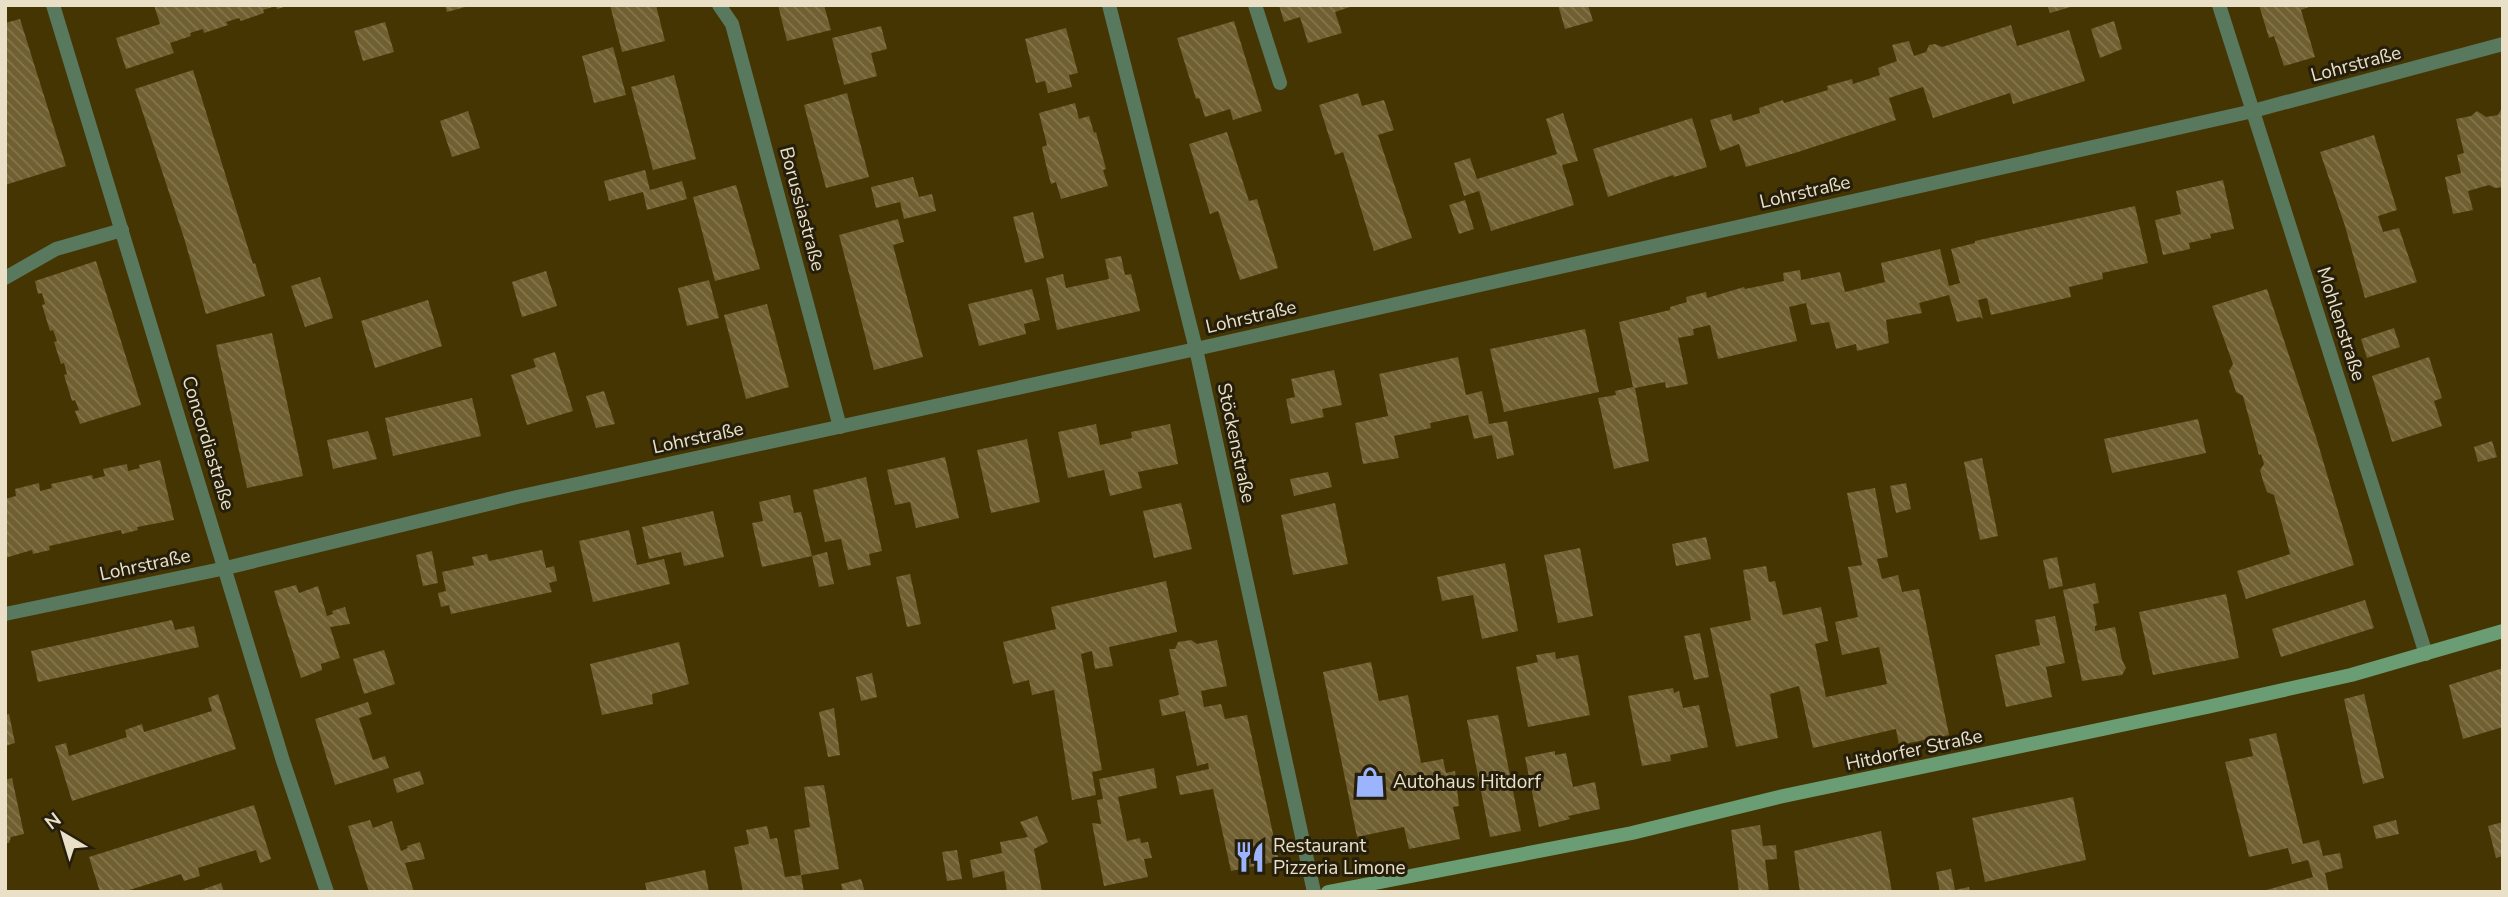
<svg xmlns="http://www.w3.org/2000/svg" width="2508" height="897" font-family="'Nunito Sans',sans-serif">
  <style>
    .building { fill: url(#building-back-hatch) }
    .lines { fill: none; stroke-linecap: round; stroke-linejoin: round }
    .lane { stroke: #59795e; stroke-width: 14 }
    .street { stroke: #59795e; stroke-width: 14 }
    .secondary { stroke: #6a9d73; stroke-width: 14 }
    .labels { text-anchor: middle; dominant-baseline: central; stroke-width: 6; stroke-linejoin: round; paint-order: stroke }
    .street-label { font-size: 19px; fill: #eae0c8; stroke: #251e0b }
    .poi-label { font-size: 19px; fill: #eae0c8; stroke: #251e0b; text-anchor: start }
  </style>
  <defs>
    <pattern id="building-back-hatch" width="6" height="6" patternUnits="userSpaceOnUse" patternTransform="scale(1.75)"><rect width="6" height="6" fill="#6f5f31"/><path d="M-1 5l2 2M0 0l6 6M5-1l2 2" fill="none" stroke="#84764d"/></pattern>
  </defs>
  <rect width="100%" height="100%" fill="#453503"/>
  <!-- building -->
  <g class="building">
    <path d="M154,5H288V6L277,9L276,6L263,10L264,13L241,21L239,18L226,22L228,25L204,33L203,29L190,33L191,36L170,43L174,53L126,69L116,38L160,24Z"/>
    <path d="M445,5H468L469,6L447,12Z"/>
    <path d="M610,5H656L665,41L622,52Z"/>
    <path d="M778,5H824L831,30L787,41Z"/>
    <path d="M1279,5H1353V6L1335,12L1342,33L1308,43L1300,17L1284,22Z"/>
    <path d="M1558,5H1588L1593,21L1565,29Z"/>
    <path d="M2047,5H2074V6L2050,13Z"/>
    <path d="M2259,5H2314L2301,10L2315,57L2284,66L2274,36L2269,38Z"/>
    <path d="M20,19L66,166L5,185V23Z"/>
    <path d="M1234,21L1262,111L1233,120L1230,109L1205,117L1199,98L1196,99L1177,38Z"/>
    <path d="M2114,21L2122,49L2100,58L2091,29Z"/>
    <path d="M385,22L394,52L363,61L354,31Z"/>
    <path d="M2011,25L2017,46L2069,30L2085,81L2013,104L2010,93L1933,118L1923,87L1889,98L1896,120L1798,152L1746,167L1739,144L1720,151L1710,120L1731,114L1733,121L1760,113L1759,108L1783,100L1784,103L1828,90L1827,86L1852,79L1853,84L1880,75L1878,68L1897,61L1892,45L1909,41L1914,56L1926,52L1929,45L1935,44L1942,47Z"/>
    <path d="M881,26L887,49L871,53L877,76L844,85L832,38Z"/>
    <path d="M1066,28L1078,73L1069,75L1072,87L1048,93L1045,81L1036,83L1025,39Z"/>
    <path d="M613,47L626,95L594,103L582,56Z"/>
    <path d="M193,70L253,264L255,263L265,296L206,314L184,238L135,89Z"/>
    <path d="M674,75L696,159L653,170L631,87Z"/>
    <path d="M847,93L869,177L826,188L804,105Z"/>
    <path d="M1358,93L1362,106L1384,100L1394,130L1378,135L1412,238L1374,251L1343,152L1335,155L1319,105Z"/>
    <path d="M1075,103L1079,119L1089,116L1094,133L1096,132L1106,169L1103,170L1108,186L1061,199L1056,182L1051,184L1046,165L1042,147L1047,145L1039,113Z"/>
    <path d="M2503,106V187L2495,188L2489,185L2468,191L2473,210L2453,214L2445,177L2461,173L2457,155L2464,153L2456,119L2471,116L2477,111L2486,117L2498,115Z"/>
    <path d="M468,111L480,148L452,157L440,121Z"/>
    <path d="M1563,113L1578,161L1562,165L1574,205L1491,231L1479,191L1464,196L1454,163L1470,158L1477,179L1557,154L1546,119Z"/>
    <path d="M1692,118L1707,167L1674,177L1673,175L1608,197L1593,149Z"/>
    <path d="M1227,132L1249,201L1257,199L1278,268L1240,280L1218,211L1210,214L1189,144Z"/>
    <path d="M2374,135L2397,210L2378,216L2383,232L2399,228L2417,282L2365,298L2345,226L2320,152Z"/>
    <path d="M645,170L650,190L682,181L687,199L647,210L643,192L609,201L604,181Z"/>
    <path d="M913,177L919,197L932,194L936,211L904,219L900,202L876,208L871,187Z"/>
    <path d="M2223,180L2234,229L2210,234L2211,238L2189,243L2190,249L2163,255L2155,220L2181,214L2176,191Z"/>
    <path d="M736,185L760,269L715,281L693,197Z"/>
    <path d="M1465,200L1474,229L1459,234L1449,205Z"/>
    <path d="M2135,206L2148,263L2102,273L2103,279L2069,287L2071,297L1991,315L1987,298L1978,300L1983,319L1980,317L1957,322L1949,295L1919,303L1922,313L1886,320L1889,343L1857,351L1856,344L1836,349L1829,322L1811,325L1806,303L1789,307L1797,341L1718,359L1710,325L1693,329L1694,335L1678,338L1688,384L1666,388L1665,382L1635,388L1649,461L1614,469L1598,398L1616,395L1615,391L1633,387L1619,322L1670,310V307L1687,302L1686,297L1706,292L1707,298L1744,287L1745,289L1784,281L1783,273L1800,270L1801,280L1840,272L1845,292L1885,282L1881,263L1940,249L1949,286L1960,283L1951,249L1975,243V241Z"/>
    <path d="M1033,212L1044,258L1025,263L1013,217Z"/>
    <path d="M898,219L904,242L893,245L923,357L874,370L839,235Z"/>
    <path d="M1121,256L1125,275L1131,274L1140,311L1057,330L1046,278L1063,274L1066,288L1109,279L1105,259Z"/>
    <path d="M96,261L141,405L80,424L75,411L79,410L75,400L72,401L64,375L67,374L64,363L61,364L54,342L57,341L53,330L50,331L42,305L45,304L42,293L38,294L35,281Z"/>
    <path d="M546,271L557,306L522,317L512,282Z"/>
    <path d="M320,277L333,318L305,327L291,286Z"/>
    <path d="M709,280L719,318L687,326L678,288Z"/>
    <path d="M1032,289L1040,320L1024,324L1026,334L979,346L968,304Z"/>
    <path d="M2267,289L2316,437L2354,565L2246,599L2237,571L2290,554L2274,495L2267,492L2263,481L2260,470L2264,464L2261,454L2259,455L2243,396L2236,392L2229,371L2233,364L2212,306Z"/>
    <path d="M428,300L442,346L375,368L361,321Z"/>
    <path d="M767,304L789,387L746,399L724,315Z"/>
    <path d="M2394,328L2400,347L2367,358L2361,339Z"/>
    <path d="M1585,329L1599,392L1504,412L1490,349Z"/>
    <path d="M272,333L303,476L247,488L216,345Z"/>
    <path d="M555,352L573,411L527,425L511,375L536,367L533,359Z"/>
    <path d="M1458,357L1466,395L1482,391L1489,424L1507,421L1514,455L1497,459L1492,435L1474,439L1468,415L1430,423L1431,428L1394,436L1399,458L1363,464L1355,423L1388,416L1379,374Z"/>
    <path d="M2429,357L2442,398L2434,401L2442,426L2392,442L2372,376Z"/>
    <path d="M1334,370L1342,405L1322,409L1324,417L1291,424L1286,399L1295,397L1291,379Z"/>
    <path d="M604,391L615,424L596,428L586,396Z"/>
    <path d="M472,398L481,436L393,456L385,418Z"/>
    <path d="M2198,419L2206,453L2112,473L2104,439Z"/>
    <path d="M1096,424L1100,445L1132,438L1131,432L1170,424L1178,464L1138,472L1142,488L1110,496L1104,470L1068,478L1058,432Z"/>
    <path d="M368,431L377,459L333,469L327,440Z"/>
    <path d="M1027,439L1040,502L991,513L977,450Z"/>
    <path d="M2492,441L2497,457L2478,462L2474,447Z"/>
    <path d="M945,457L959,518L916,528L910,502L895,505L887,470Z"/>
    <path d="M1982,458L1998,536L1980,540L1964,462Z"/>
    <path d="M160,460L174,520L137,527L138,530L122,534L121,530L49,546L50,550L33,554L32,550L5,558V499L16,496L15,489L39,483L40,491L52,488L51,484L92,475L93,479L105,476L103,469L127,464L128,471L140,468L139,465Z"/>
    <path d="M1328,472L1332,487L1294,496L1290,479Z"/>
    <path d="M866,477L882,551L869,554L871,565L848,570L841,539L825,542L813,490Z"/>
    <path d="M1906,483L1911,509L1896,513L1890,486Z"/>
    <path d="M1875,488L1888,557L1877,559L1882,579L1898,575L1902,592L1919,589L1949,735L1899,745L1896,729L1813,748L1799,686L1770,694L1778,738L1736,747L1710,628L1751,620L1743,570L1766,566L1769,582L1775,581L1783,615L1821,607L1828,641L1815,644L1826,697L1887,684L1879,647L1842,655L1835,622L1858,617L1848,567L1862,565L1847,493Z"/>
    <path d="M790,495L794,513L801,512L812,556L762,567L752,523L763,521L759,502Z"/>
    <path d="M1181,503L1192,549L1154,558L1143,511Z"/>
    <path d="M1335,503L1348,564L1293,575L1281,515Z"/>
    <path d="M713,511L724,557L684,566L681,552L649,559L642,527Z"/>
    <path d="M629,530L637,565L664,559L670,584L593,602L579,541Z"/>
    <path d="M1706,537L1711,559L1676,566L1672,544Z"/>
    <path d="M1580,548L1593,616L1558,623L1544,555Z"/>
    <path d="M542,550L546,568L554,566L557,581L549,583L552,592L451,614L449,605L441,607L438,593L446,591L442,572L474,565L472,557L487,554L489,561Z"/>
    <path d="M432,551L438,583L423,586L416,555Z"/>
    <path d="M827,552L834,584L819,587L812,556Z"/>
    <path d="M2057,557L2063,586L2049,589L2043,560Z"/>
    <path d="M1505,563L1518,631L1482,639L1473,595L1442,601L1437,577Z"/>
    <path d="M910,574L921,624L907,627L896,577Z"/>
    <path d="M1166,581L1177,632L1109,647L1113,666L1095,669L1092,651L1081,654L1102,770L1092,772L1096,795L1072,800L1054,690L1032,695L1029,680L1013,684L1003,642L1056,629L1051,607Z"/>
    <path d="M2095,583L2099,603L2093,604L2097,625L2095,626V631L2115,627L2122,660L2126,668L2122,675L2082,681L2063,590Z"/>
    <path d="M296,585L299,593L318,586L327,616L333,614L332,611L345,607L350,624L330,627L340,658L321,664L322,670L301,678L274,591Z"/>
    <path d="M2226,594L2239,658L2153,675L2139,612Z"/>
    <path d="M2365,600L2374,628L2281,657L2272,629Z"/>
    <path d="M2055,616L2065,663L2046,667L2052,697L2006,707L1995,655L2040,645L2035,620Z"/>
    <path d="M172,620L175,630L194,626L199,647L38,682L31,651Z"/>
    <path d="M1700,633L1709,677L1694,680L1684,636Z"/>
    <path d="M1191,640L1197,644L1217,640L1227,686L1201,691L1204,707L1221,704L1225,719L1247,715L1279,861L1231,871L1213,789L1180,795L1176,776L1209,769L1208,763L1197,766L1185,711L1162,716L1159,700L1179,695L1169,649H1175L1178,642Z"/>
    <path d="M679,642L689,684L652,694L653,704L602,715L590,664Z"/>
    <path d="M384,650L395,684L364,694L353,659Z"/>
    <path d="M1555,652L1556,659L1578,655L1590,715L1528,727L1516,667L1538,662L1536,655Z"/>
    <path d="M1371,662L1379,701L1408,695L1421,763L1443,759L1446,773L1455,771L1459,806L1453,807L1460,839L1409,849L1404,827L1357,837L1323,672Z"/>
    <path d="M2503,668V727L2463,739L2449,685Z"/>
    <path d="M872,673L877,697L861,701L856,677Z"/>
    <path d="M1673,688L1674,693L1679,691L1683,708L1699,705L1708,747L1670,755L1671,761L1642,766L1628,696Z"/>
    <path d="M218,694L236,749L72,801L55,746L66,743L69,756L127,737L125,730L142,724L144,732L212,711L208,698Z"/>
    <path d="M2364,694L2384,778L2363,784L2344,699Z"/>
    <path d="M368,702L372,714L359,718L373,760L385,756L389,768L335,785L315,719Z"/>
    <path d="M834,708L840,755L828,757L819,712Z"/>
    <path d="M9,714L15,743L5,746V715Z"/>
    <path d="M1498,715L1521,831L1490,837L1467,720Z"/>
    <path d="M2276,733L2303,844L2319,840L2323,856L2340,853L2343,868L2325,873L2329,892H2259L2313,877L2308,860L2292,864L2288,848L2249,857L2225,762L2253,756L2249,739Z"/>
    <path d="M1555,751V755L1566,753L1573,787L1595,782L1600,809L1568,816L1570,819L1539,827L1525,757Z"/>
    <path d="M1154,768L1157,788L1118,797L1127,841L1140,838L1141,843L1148,842L1152,858L1144,859L1148,877L1104,886L1092,823L1101,824L1097,800L1103,799L1099,779Z"/>
    <path d="M420,771L424,784L397,793L393,779Z"/>
    <path d="M12,778L24,834L11,837L9,843H5V780Z"/>
    <path d="M824,785L839,869L801,875L794,830L810,827L804,787Z"/>
    <path d="M2073,797L2086,860L1985,882L1972,818Z"/>
    <path d="M254,805L271,859L260,863L256,850L198,868L200,876L184,881L181,874L123,892H100L89,857Z"/>
    <path d="M1037,816L1048,842L1034,849L1042,892H1007L1004,871L973,878L970,860L1002,853L1000,842L1028,837L1020,822Z"/>
    <path d="M370,820L373,828L392,821L401,851L408,848L407,846L420,842L425,859L405,863L414,892H369L348,826Z"/>
    <path d="M2396,820L2399,834L2376,839L2373,826Z"/>
    <path d="M2503,822V856L2496,858L2488,826Z"/>
    <path d="M1760,825L1763,846L1776,845L1777,859L1765,860L1769,892H1739L1731,830Z"/>
    <path d="M767,826L770,839L777,838L785,877L801,875L804,892H743L734,847L749,844L746,830Z"/>
    <path d="M1881,831L1892,892H1800L1794,851Z"/>
    <path d="M957,850L962,879L947,881L942,852Z"/>
    <path d="M1951,869L1955,890L1969,887L1970,892H1940L1936,872Z"/>
    <path d="M705,870L709,892H647L645,883Z"/>
    <path d="M861,879L865,892H843L841,884Z"/>
    <path d="M221,883L224,892H198V891Z"/>
  </g>
  <g class="lines">
    <!-- lane -->
    <g class="lane">
      <path d="M1255,5L1280,83"/>
      <path d="M5,278L56,249L122,230"/>
    </g>
    <!-- street -->
    <g class="street">
      <path d="M53,5L283,761L327,892"/>
      <path d="M719,5L732,24L840,427"/>
      <path d="M1109,5L1196,349L1314,892"/>
      <path d="M2219,5L2426,654"/>
      <path d="M5,614L226,568L517,497L1196,349L2253,111L2503,44"/>
    </g>
    <!-- secondary -->
    <path class="secondary" d="M1328,892L1632,833L1779,797L2207,707L2351,675L2503,631"/>
  </g>
  <!-- icons -->
  <defs>
    <symbol id="shop-bare" viewBox="-9 -9 18 18"><path d="M-5-2.5h2.3a2.7 3.5 0 0 1 5.4 0H5L5.5 6h-11ZM-1.5-2.5h3a1.5 2.3 0 0 0-3 0Z" fill="#9cb4fd" stroke="#251e0b" stroke-width="2.5" paint-order="stroke"/></symbol>
    <symbol id="restaurant-bare" viewBox="-9 -9 18 18"><path d="M-5-6h1v4h1v-4h1v4h1v-4h1v5L-1.5 .5V6h-2V.5L-5-1ZM5-6V6H3V1.5H1.5Q1.5-4 5-6Z" fill="#9cb4fd" stroke="#251e0b" stroke-width="2.5" paint-order="stroke"/></symbol>
  </defs>
  <g fill-rule="evenodd">
    <use href="#shop-bare" x="1348" y="760" width="44" height="44"/>
    <use href="#restaurant-bare" x="1228" y="835" width="44" height="44"/>
  </g>
  <g class="labels">
    <!-- street labels -->
    <g class="street-label">
      <text transform="translate(2356 64) rotate(-15)">Lohrstraße</text>
      <text transform="translate(1805 192) rotate(-13)">Lohrstraße</text>
      <text transform="translate(802 209) rotate(75)">Borussiastraße</text>
      <text transform="translate(1251 317) rotate(-13)">Lohrstraße</text>
      <text transform="translate(2341 324) rotate(72)">Mohlenstraße</text>
      <text transform="translate(698 438) rotate(-12)">Lohrstraße</text>
      <text transform="translate(208 443) rotate(73)">Concordiastraße</text>
      <text transform="translate(1236 443) rotate(78)">Stöckenstraße</text>
      <text transform="translate(145 565) rotate(-12)">Lohrstraße</text>
      <text transform="translate(1914 750) rotate(-12)">Hitdorfer Straße</text>
    </g>
    <!-- poi labels -->
    <g class="poi-label">
      <text x="1393" y="782">Autohaus Hitdorf</text>
      <text x="1273" y="846">Restaurant<tspan x="1273" dy="22">Pizzeria Limone</tspan></text>
    </g>
  </g>
  <!-- border -->
  <rect width="2508" height="897" fill="none" stroke="#eae0c8" stroke-width="14"/>
  <!-- north arrow -->
  <g transform="translate(63 834) rotate(322)" stroke="#251e0b" stroke-width="5" paint-order="stroke">
  <path d="M0-5L12 26L0 18L-12 26Z" fill="#eae0c8"/>
  <text y="-10" font-size="19" font-weight="bold" text-anchor="middle" fill="#eae0c8">N</text>
  </g>
</svg>
